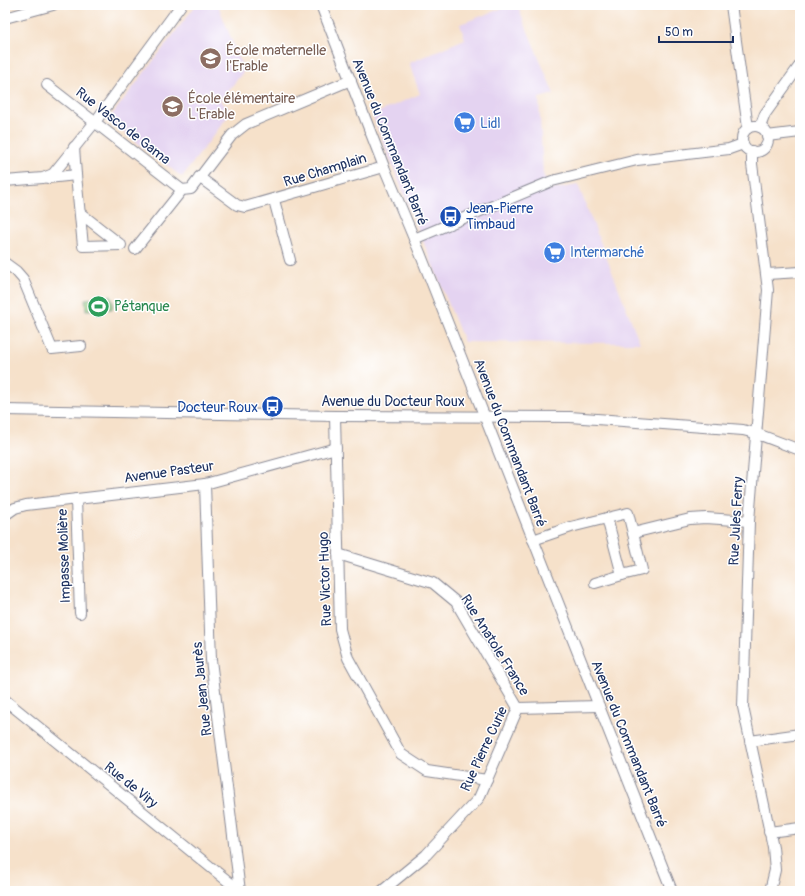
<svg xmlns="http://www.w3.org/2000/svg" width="805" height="896" font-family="Pangolin,sans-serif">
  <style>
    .built { fill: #e4d3f1 }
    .green { fill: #8cc579; stroke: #547a6c }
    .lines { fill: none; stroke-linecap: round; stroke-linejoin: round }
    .street-casing { stroke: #888894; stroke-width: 12 }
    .street { stroke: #fff; stroke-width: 10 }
    .labels { text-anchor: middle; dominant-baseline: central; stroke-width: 3; stroke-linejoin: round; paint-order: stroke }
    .education-label { font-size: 14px; fill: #785e54; stroke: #fff; text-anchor: start }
    .shop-label { font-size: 14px; fill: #366cbe; stroke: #fff; text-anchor: start }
    .street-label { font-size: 14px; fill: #1b2f5e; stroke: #fff }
    .transit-label { font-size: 14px; fill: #164399; stroke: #fff; text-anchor: start }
    .leisure-label { font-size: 14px; fill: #27864d; stroke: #fff; text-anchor: start }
  </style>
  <rect width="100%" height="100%" fill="#fff"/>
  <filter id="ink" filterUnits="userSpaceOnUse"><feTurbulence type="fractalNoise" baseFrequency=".025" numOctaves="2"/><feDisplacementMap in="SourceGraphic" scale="8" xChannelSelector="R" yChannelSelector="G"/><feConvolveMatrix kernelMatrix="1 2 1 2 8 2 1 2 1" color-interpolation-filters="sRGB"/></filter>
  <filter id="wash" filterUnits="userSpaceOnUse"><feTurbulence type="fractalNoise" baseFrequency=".012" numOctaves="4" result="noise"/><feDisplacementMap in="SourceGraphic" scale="16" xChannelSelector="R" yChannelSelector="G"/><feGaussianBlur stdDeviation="0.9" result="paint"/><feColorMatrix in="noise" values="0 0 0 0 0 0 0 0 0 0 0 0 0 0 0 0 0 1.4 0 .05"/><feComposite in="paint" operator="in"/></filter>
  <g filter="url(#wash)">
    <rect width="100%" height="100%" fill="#f6e1ca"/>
    <!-- built -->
    <g class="built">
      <path d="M196,5H218L244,71L220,101L232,111L182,177L108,120Z"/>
      <path d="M511,5H517L554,94L539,98L543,174L550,190L578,185L640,343L464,342L372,115L420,94L409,63L465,39L460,24Z"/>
    </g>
    <!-- green -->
    <path class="green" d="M111,296L113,302L112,309L86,310L85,299Z"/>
  </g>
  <g filter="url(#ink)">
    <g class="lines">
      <defs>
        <g id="street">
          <path d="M321,5L384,167L420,253L672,891"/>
          <path d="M731,5L748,128"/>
          <path d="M5,18L53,5"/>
          <path d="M47,85L182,190"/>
          <circle cx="755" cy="139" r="13"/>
          <path d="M760,127L765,114L800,65"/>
          <path d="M767,136L800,132"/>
          <path d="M752,151V164L768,290L749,521L743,707L773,847L775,870L770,891"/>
          <path d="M76,175L83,246L121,245L80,213"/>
          <path d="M199,177L237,205L245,207L384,167"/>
          <path d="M48,178L76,175L74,147"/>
          <path d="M5,181L43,178L53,174L95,122L181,5"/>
          <path d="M274,200L290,260"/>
          <path d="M414,239L552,181L637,160L729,149L743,144"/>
          <path d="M135,249L182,190L191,189L232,135L246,124L351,80"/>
          <path d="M5,263L16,271L23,279L52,349L81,346"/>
          <path d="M767,274L800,272"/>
          <path d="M5,410L335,416L570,417L743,430L755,433L800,450"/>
          <path d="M335,416L340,629L348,658L401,754L427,771L487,780"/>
          <path d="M205,484L211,660L240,891"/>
          <path d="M76,499L80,613"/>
          <path d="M628,513L642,570L622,575L607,518Z"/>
          <path d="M5,515L15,508L26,505L205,484L336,448"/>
          <path d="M633,533L690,519L706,518L749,521"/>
          <path d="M533,540L571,527L607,518"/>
          <path d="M338,554L433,583L456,602L518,708"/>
          <path d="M595,583L622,575"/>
          <path d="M5,700L240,891"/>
          <path d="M750,741L800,734"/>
          <path d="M769,832L800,828"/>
          <path d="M382,891L426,855L479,798L518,708L599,706"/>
        </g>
      </defs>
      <!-- street casing -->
      <use href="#street" class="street-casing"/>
      <!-- street -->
      <use href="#street" class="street"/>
    </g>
  </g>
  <!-- icons -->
  <defs>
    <symbol id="school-disc" viewBox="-11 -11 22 22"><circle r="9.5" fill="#8d6e63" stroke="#fff"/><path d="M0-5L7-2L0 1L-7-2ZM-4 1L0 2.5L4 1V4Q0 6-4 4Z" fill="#fff"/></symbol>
    <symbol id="supermarket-disc" viewBox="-11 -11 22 22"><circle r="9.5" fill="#3f7fe0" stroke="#fff"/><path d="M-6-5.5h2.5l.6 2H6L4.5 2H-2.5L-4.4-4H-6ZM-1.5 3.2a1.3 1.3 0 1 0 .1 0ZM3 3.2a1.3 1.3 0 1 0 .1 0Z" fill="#fff"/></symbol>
    <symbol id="bus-disc" viewBox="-11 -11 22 22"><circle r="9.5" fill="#1a4fb4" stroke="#fff"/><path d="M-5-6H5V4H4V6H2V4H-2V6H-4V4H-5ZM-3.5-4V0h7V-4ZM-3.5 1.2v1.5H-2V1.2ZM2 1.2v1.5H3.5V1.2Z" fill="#fff"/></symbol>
    <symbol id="stadium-disc" viewBox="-11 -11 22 22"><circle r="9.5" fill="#2e9e5b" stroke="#fff"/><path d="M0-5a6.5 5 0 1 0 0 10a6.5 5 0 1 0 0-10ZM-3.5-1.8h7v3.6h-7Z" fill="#fff"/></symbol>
  </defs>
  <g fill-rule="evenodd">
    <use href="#school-disc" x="198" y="46" width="25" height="25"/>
    <use href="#school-disc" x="160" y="94" width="25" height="25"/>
    <use href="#supermarket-disc" x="452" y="110" width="25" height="25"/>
    <use href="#bus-disc" x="438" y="204" width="25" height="25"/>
    <use href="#supermarket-disc" x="542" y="240" width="25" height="25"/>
    <use href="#stadium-disc" x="86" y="294" width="25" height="25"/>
    <use href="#bus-disc" x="260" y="394" width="25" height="25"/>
  </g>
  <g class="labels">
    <!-- education labels -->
    <g class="education-label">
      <text x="226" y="50">École maternelle<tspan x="226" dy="16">l'Erable</tspan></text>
      <text x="188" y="98">École élémentaire<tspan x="188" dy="16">L'Erable</tspan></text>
    </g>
    <!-- shop labels -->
    <g class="shop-label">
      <text x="480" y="123">Lidl</text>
      <text x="570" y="252">Intermarché</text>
    </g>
    <!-- street labels -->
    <g class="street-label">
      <text transform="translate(123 126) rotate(38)">Rue Vasco de Gama</text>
      <text transform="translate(390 142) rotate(68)">Avenue du Commandant Barré</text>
      <text transform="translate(325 170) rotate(-17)">Rue Champlain</text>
      <text x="393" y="401">Avenue du Docteur Roux</text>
      <text transform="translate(510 443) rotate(69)">Avenue du Commandant Barré</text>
      <text transform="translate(169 472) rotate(-8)">Avenue Pasteur</text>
      <text transform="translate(736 521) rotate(-87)">Rue Jules Ferry</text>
      <text transform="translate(64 556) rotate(-92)">Impasse Molière</text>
      <text transform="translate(325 579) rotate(-92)">Rue Victor Hugo</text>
      <text transform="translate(495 645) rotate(58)">Rue Anatole France</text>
      <text transform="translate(202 689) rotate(-96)">Rue Jean Jaurès</text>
      <text transform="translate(629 744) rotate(68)">Avenue du Commandant Barré</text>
      <text transform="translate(484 749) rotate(-65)">Rue Pierre Curie</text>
      <text transform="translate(131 785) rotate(39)">Rue de Viry</text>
    </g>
    <!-- transit labels -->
    <g class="transit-label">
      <text x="466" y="208">Jean-Pierre<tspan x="466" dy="16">Timbaud</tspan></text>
      <text x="258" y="407" text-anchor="end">Docteur Roux</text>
    </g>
    <!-- leisure labels -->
    <g class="leisure-label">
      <text x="114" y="306">Pétanque</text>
    </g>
  </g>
  <!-- margin -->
  <rect width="805" height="896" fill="none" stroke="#fff" stroke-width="20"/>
  <!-- scale -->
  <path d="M659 36v6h74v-6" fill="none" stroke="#1b2f5e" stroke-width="2"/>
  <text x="665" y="36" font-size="12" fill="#1b2f5e" stroke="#ffffff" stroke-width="3" paint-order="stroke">50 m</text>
</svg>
